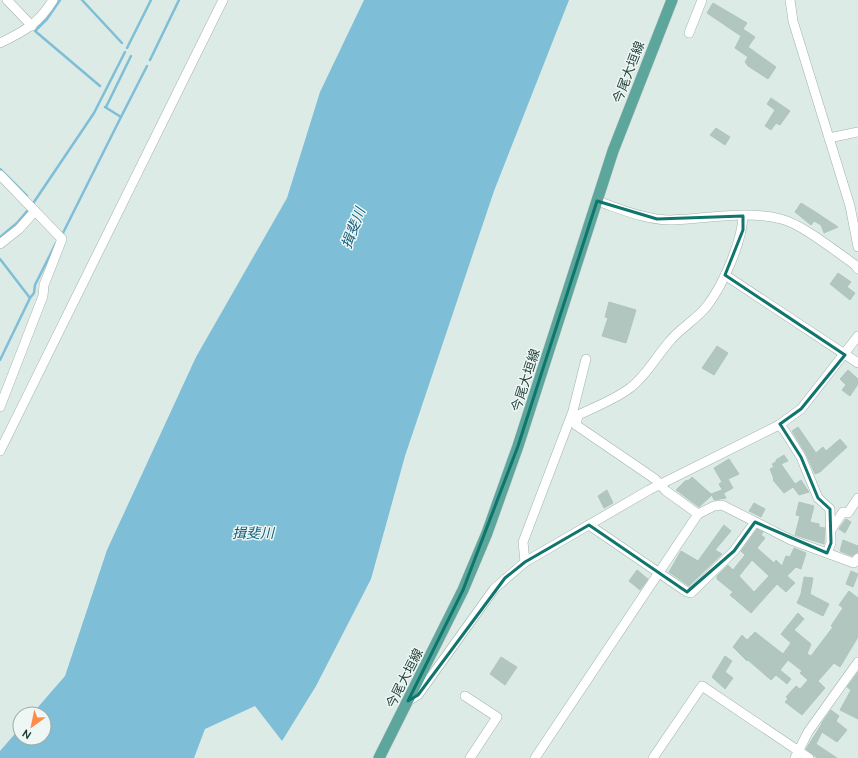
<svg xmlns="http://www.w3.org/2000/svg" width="858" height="758" font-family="Ubuntu,'Noto Sans JP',sans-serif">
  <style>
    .water { fill: #7ebed7 }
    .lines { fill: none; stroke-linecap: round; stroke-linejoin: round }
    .stream { stroke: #7ebed7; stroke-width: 2.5 }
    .building { fill: #b2c6c0; stroke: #afc5bf; fill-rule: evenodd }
    .minor-casing { stroke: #a0b3ae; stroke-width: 10 }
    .major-casing { stroke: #c0c8c7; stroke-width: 12 }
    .minor { stroke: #fff; stroke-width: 9 }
    .major { stroke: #5ca69c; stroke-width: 11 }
    .marked { fill: none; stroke: #0f766e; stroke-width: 3; stroke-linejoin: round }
    .labels { text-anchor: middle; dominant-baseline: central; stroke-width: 3; stroke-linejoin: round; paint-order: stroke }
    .street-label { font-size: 13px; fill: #1d3c37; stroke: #eef7f4 }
    .water-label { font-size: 14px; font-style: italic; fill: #115e7e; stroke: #eef7f4 }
  </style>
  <rect width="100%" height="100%" fill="#ddebe6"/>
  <!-- water -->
  <path class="water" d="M364,0H569L494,191L405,456L371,579L316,686L282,741L255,706L205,729L194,758H0V751L20,728V738H44V714H32L65,676L107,550L196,357L287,198L320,92Z"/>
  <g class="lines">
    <!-- stream -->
    <g class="stream">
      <path d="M60,0L47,19L35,31L100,86"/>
      <path d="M82,0L122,43"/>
      <path d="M127,48L151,0"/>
      <path d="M150,60L179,0"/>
      <path d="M106,107L131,56"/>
      <path d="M121,117L147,66"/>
      <path d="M0,169L27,196"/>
      <path d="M32,205L94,113L125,52"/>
      <path d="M63,233L121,117L105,107"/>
      <path d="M0,237L17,223L28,210"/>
      <path d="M0,259L30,298L34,293L35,285L56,243"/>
      <path d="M0,360L30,298"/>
    </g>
  </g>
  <!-- building -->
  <g class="building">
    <path d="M713,3L747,23L743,29L755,37L748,47L776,67L768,79L748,66L745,62L748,57L735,48L741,36L707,13Z"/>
    <path d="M771,98L790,111L780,125L776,123L771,130L765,126L775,110L767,104Z"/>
    <path d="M716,128L730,137L725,145L710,135Z"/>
    <path d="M801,203L814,211L838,227L824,233L821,225L814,221L811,225L795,212Z"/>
    <path d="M838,273L851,282L847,287L855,293L850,300L830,284Z"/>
    <path d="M609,302L636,310L626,343L602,336L608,318L605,317Z"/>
    <path d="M717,346L728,353L714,375L702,368Z"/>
    <path d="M848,370L858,379V384L850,396L842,390L846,385L840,379Z"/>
    <path d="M798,427L816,453L823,447L826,451L840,439L847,447L820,472L815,474L806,454L792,431Z"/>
    <path d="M784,455L788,461L781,464L795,484L801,480L809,492L799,495L793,487L784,493L773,480L774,479L770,469L774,467L772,464L776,462V460Z"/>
    <path d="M729,459L739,474L728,479L733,488L724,493L719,484L722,482L714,468Z"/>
    <path d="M692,477L711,494L722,490L726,498L714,500L712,495L699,507L676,490L685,481L689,480Z"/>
    <path d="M607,490L613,503L604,508L598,496Z"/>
    <path d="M799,502L814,506L810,522L819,524V527L825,528L824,544L795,535L800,516L796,515Z"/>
    <path d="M754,503L765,509L761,517L749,511Z"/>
    <path d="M846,519L851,522L845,533L839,529Z"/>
    <path d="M724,525L731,531L715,550L722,554L689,586L669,572L681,551L698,561Z"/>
    <path d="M757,529L763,532L761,535L765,538L757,548L774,563L776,560L782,566L786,556L790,557L794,548L806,553L801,569L796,567L787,576L795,583L786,592L777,584L751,613L730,595L733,592L717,579V576L728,565L733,570L745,555L741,551ZM752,560L769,576L754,592L739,576Z"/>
    <path d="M843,540L858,546V552L852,556L840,551Z"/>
    <path d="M637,570L648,579L640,590L629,581Z"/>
    <path d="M851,571L858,574L853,587L846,584Z"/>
    <path d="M804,577L813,578L810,594L829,604L823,616L797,603L801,594Z"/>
    <path d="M849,591L858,598V637L840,667L834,663L818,681L825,688L802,715L785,702L788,699L786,697L796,686L800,689L808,680L800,673L802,671L788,660L780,670L791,679L787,684L776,675L771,680L748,660L747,661L733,647L742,635L747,640L755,632L783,654L791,643L781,634L798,613L804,619L794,630L811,644L807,654L811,656L833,627L831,626L843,608L839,605Z"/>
    <path d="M725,656L732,661L725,672L733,678L725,689L712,677Z"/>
    <path d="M501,657L517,667L505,685L490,674Z"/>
    <path d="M858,672V719L840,710L851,690L847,687Z"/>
    <path d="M831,710L839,716L836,721L847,730L837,742L822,732L816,744L837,758H817L806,749L821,725H824L821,724Z"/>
  </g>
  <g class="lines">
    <defs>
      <g id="minor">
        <path d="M7,0L32,26"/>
        <path d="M790,0L793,21L850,206L858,247"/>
        <path d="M689,33L702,0"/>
        <path d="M0,43C25,31 38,24 53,0"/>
        <path d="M829,138L858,132"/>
        <path d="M0,175L62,239L44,285L43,296L0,407"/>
        <path d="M597,201C621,209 645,220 671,220C707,219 746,210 781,219C802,224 835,251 854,264L858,269"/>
        <path d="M0,244L19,229L35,211"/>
        <path d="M725,275L858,363"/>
        <path d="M779,425L784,430L801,457L818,498L830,509L831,543L827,553"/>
        <path d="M0,451L223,0"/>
        <path d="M698,514L666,491L655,479L576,425L578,415C595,407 614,400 630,388C646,376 656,357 669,342C680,328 696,320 707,306C723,285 742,242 743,216"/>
        <path d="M589,525L687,592L691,593L734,551L755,522"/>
        <path d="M831,530L843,512L848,513L858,498"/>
        <path d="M525,562L523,542L573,411L586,359"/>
        <path d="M465,696L497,717L470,758"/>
        <path d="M408,701L418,695L494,589L525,562L649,490L779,425L801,409L858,336"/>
        <path d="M535,758L698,514L714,506L722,505L791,540L854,563L858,558"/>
        <path d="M653,758L702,686L809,758"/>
        <path d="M795,758L808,732L858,662"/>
      </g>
      <path id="major" d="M379,758L463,590L487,533L518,446L613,151L672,0"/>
    </defs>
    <!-- minor casing -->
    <use href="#minor" class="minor-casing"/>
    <!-- major casing -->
    <use href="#major" class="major-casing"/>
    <!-- minor -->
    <use href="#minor" class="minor"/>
    <!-- major -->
    <use href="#major" class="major"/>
  </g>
  <!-- marked area -->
  <path class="marked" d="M597,201L657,219L743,216V230L725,275L845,355L801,409L780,424L801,457L818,498L830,509L831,543L827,553L755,522L734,551L687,592L589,525L525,562L505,578L418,695L408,701L463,590L518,446Z"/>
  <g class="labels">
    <!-- street labels -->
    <g class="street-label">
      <text transform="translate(628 72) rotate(-69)">今尾大垣線</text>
      <text transform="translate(525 380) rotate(-72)">今尾大垣線</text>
      <text transform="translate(404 678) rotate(-63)">今尾大垣線</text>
    </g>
    <!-- water labels -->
    <g class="water-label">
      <text transform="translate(353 228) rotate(-69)">揖斐川</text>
      <text x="253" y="533">揖斐川</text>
    </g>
  </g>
  <!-- north arrow -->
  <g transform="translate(32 726) rotate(213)"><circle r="19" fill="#eef7f4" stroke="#9aaca8"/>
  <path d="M0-3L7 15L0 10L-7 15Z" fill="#ff8b47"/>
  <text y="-6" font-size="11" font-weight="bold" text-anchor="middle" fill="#1d3c37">N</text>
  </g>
</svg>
